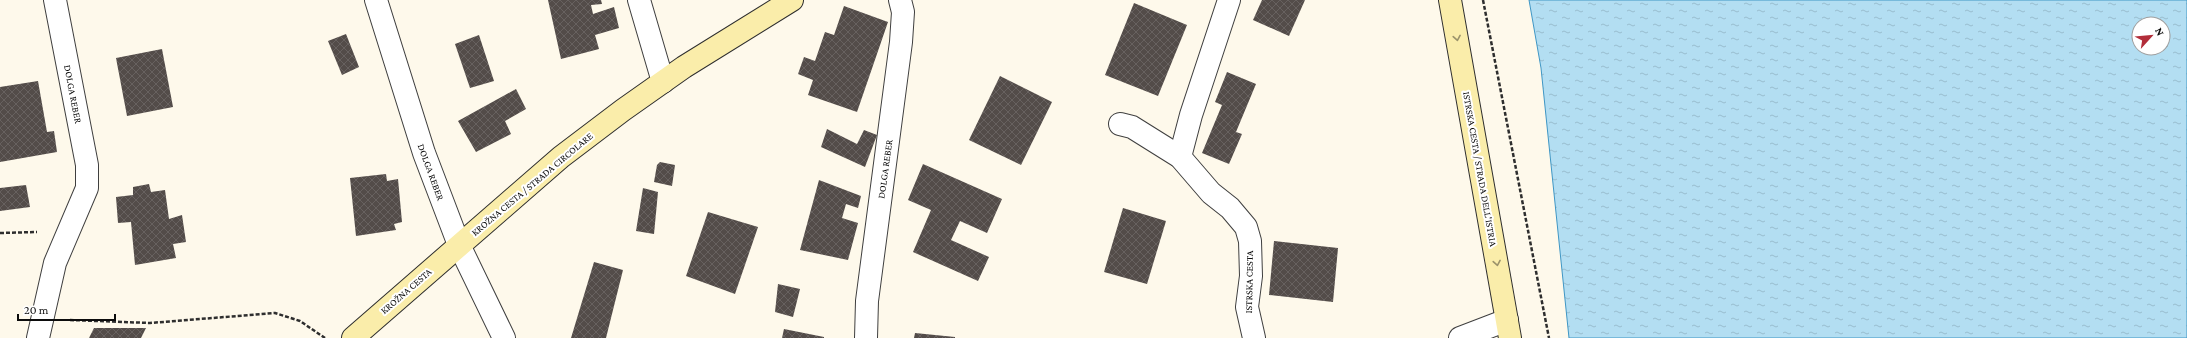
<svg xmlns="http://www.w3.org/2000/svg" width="2187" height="338" font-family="'Crimson Pro',serif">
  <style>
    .water { fill: url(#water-ripples); stroke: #3f96c4; fill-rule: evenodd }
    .building { fill: url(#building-cross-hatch) }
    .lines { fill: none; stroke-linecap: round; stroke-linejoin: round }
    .street-casing { stroke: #3f3f3f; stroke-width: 24 }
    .secondary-casing { stroke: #2e2e2e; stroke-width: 24 }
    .path { stroke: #2e2e2e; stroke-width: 2.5; stroke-dasharray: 4 2; stroke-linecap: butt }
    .street { stroke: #fff; stroke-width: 22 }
    .secondary { stroke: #faedaa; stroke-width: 22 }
    .oneway { stroke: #9b936b }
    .labels { text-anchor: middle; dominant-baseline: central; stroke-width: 4; stroke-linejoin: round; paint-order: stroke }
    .street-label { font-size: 10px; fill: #0c0c0c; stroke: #fff }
  </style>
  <defs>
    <pattern id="water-ripples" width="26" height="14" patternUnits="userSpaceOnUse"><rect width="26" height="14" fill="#b3def2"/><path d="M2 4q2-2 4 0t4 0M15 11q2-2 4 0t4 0" fill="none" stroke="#99bdce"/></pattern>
    <pattern id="building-cross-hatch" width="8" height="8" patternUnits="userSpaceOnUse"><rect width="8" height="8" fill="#534c49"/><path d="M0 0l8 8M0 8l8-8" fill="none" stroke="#67615f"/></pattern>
  </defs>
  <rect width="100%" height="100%" fill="#fef9eb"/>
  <!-- water -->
  <path class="water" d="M1529,0H2187V338H1569L1541,68ZM2139,24H2163V48H2139Z"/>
  <!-- building -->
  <g class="building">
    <path d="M548,0H601L602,4L591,5L593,14L614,7L619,28L595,35L599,49L561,59Z"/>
    <path d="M1262,0H1305L1289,36L1253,20Z"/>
    <path d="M1134,3L1187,25L1158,96L1105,75Z"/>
    <path d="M844,6L888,22L857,112L808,95L813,80L798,74L804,57L815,61L825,32L834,35Z"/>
    <path d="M346,34L359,67L342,75L328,41Z"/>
    <path d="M479,35L494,81L470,88L455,44Z"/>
    <path d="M162,49L173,107L127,116L116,58Z"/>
    <path d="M1227,72L1256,84L1236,132L1242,134L1229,164L1202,153L1222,105L1215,102Z"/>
    <path d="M1000,76L1052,102L1021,165L969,140Z"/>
    <path d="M38,81L47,132L54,131L57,152L0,162V87Z"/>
    <path d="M516,89L526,109L505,121L511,134L476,152L458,121Z"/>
    <path d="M827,129L857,144L864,130L877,135L865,167L821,147Z"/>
    <path d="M660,162L675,165L672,186L654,182L657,165Z"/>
    <path d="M923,164L1002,199L987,233L960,221L951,240L989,257L978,281L913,252L931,210L908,200Z"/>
    <path d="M386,174L387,181L398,179L402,222L394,224L396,230L356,236L350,178Z"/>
    <path d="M819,180L861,196L858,208L846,204L842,218L858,223L848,260L800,250Z"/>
    <path d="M149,184L151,192L165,190L169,219L182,215L186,242L173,244L176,258L135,265L131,222L118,223L116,197L133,195V187Z"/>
    <path d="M26,185L30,207L0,211V188Z"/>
    <path d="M643,188L658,192L654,234L636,231Z"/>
    <path d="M1123,208L1166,221L1147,284L1104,272Z"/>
    <path d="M708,212L758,227L735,294L686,276Z"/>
    <path d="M1274,241L1338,248L1333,302L1269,295Z"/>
    <path d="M594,262L623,270L606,338H571Z"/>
    <path d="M778,284L800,289L793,317L775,312Z"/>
    <path d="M94,328H146L141,338H89Z"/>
    <path d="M784,329L824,337V338H782Z"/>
    <path d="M915,333L955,337V338H914Z"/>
  </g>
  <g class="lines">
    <defs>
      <g id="street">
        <path d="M376,0L424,153L459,245L504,338"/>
        <path d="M639,0L663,82"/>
        <path d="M1120,124L1132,127L1180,157L1211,193L1230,208L1246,227L1250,241L1251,276L1247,307L1254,338"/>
        <path d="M1180,157L1191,115L1229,0"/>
        <path d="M38,338L55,263L87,188V165L55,0"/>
        <path d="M866,338L867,301L901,42L903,12L900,0"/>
        <path d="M1460,338L1507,320"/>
      </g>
      <g id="secondary">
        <path d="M1450,0L1510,338"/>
        <path d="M353,338L561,157L623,110L684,67L792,0"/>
      </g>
    </defs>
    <!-- street casing -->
    <use href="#street" class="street-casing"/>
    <!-- secondary casing -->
    <use href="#secondary" class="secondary-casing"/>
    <!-- path -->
    <g class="path">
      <path d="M1483,0L1549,338"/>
      <path d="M0,233L37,232"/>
      <path d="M70,320L150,323L275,313L300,321L325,338"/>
    </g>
    <!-- street -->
    <use href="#street" class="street"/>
    <!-- secondary -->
    <use href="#secondary" class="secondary"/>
  </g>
  <!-- one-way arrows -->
  <defs><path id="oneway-chevron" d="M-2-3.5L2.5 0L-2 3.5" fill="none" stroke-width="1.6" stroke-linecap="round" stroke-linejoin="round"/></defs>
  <g class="oneway">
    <use href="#oneway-chevron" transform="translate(1457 38) rotate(80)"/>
    <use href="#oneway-chevron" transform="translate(1497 263) rotate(80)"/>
  </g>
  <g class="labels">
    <!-- street labels -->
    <g class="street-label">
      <text transform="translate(73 94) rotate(79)">DOLGA REBER</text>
      <text transform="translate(885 169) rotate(-82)">DOLGA REBER</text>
      <text transform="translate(1480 169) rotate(80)">ISTRSKA CESTA / STRADA DELL'ISTRIA</text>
      <text transform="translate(431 172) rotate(70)">DOLGA REBER</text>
      <text transform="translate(532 184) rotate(-40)">KROŽNA CESTA / STRADA CIRCOLARE</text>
      <text transform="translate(1249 282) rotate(-89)">ISTRSKA CESTA</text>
      <text transform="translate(406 291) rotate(-41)">KROŽNA CESTA</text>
    </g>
  </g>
  <!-- north arrow -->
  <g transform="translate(2151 36) rotate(63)"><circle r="19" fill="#ffffff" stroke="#9e9e9e"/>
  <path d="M0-3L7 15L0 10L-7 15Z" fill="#b22d3a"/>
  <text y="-6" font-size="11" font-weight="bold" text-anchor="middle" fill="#0c0c0c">N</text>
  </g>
  <!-- scale -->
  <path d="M18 314v6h97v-6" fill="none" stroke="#0c0c0c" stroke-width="2"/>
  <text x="24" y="314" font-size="12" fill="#0c0c0c" stroke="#ffffff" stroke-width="3" paint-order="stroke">20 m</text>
</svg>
